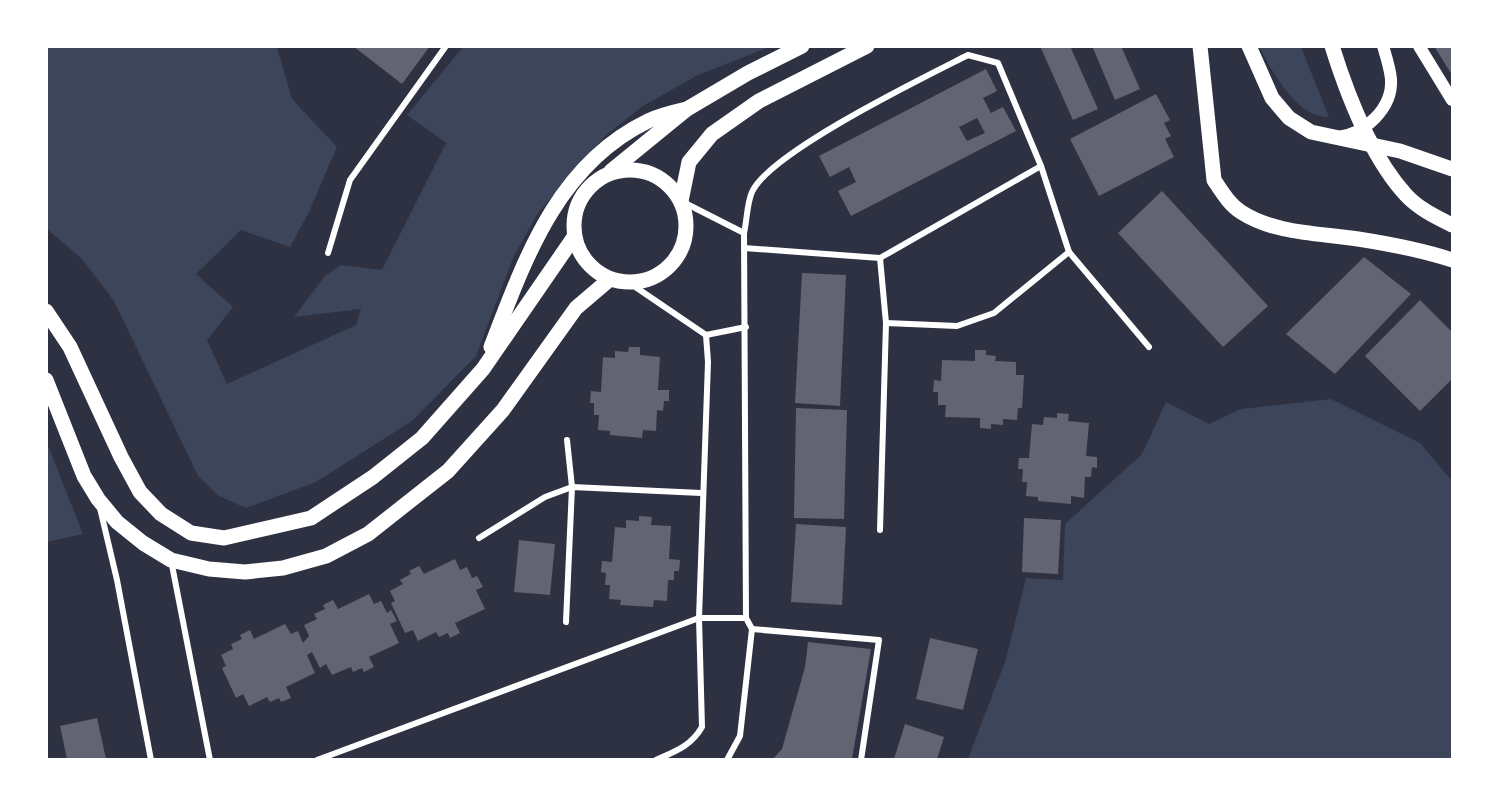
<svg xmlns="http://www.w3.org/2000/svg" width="1499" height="806" font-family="'Varela Round',sans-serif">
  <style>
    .green { fill: #3c4559 }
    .building { fill: #626471; fill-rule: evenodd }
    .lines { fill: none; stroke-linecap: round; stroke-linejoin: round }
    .minor { stroke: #fff; stroke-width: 6 }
    .secondary { stroke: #fff; stroke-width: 12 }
    .primary { stroke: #fff; stroke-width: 15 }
  </style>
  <rect width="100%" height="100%" fill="#2d3142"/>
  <!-- green -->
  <g class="green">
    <path d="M47,47H277L292,99L337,147L309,212L290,247L241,230L196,274L233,307L207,340L227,384L356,325L361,309L294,317L325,276L341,265L382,270L446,143L407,115L463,47H770L698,75L643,106L606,135L538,213L514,256L476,356L412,421L316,482L246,508L219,496L198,476L114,301L82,259L47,229Z"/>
    <path d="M1259,47H1301L1329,117C1296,118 1273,72 1259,47Z"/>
    <path d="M1331,399L1420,443L1452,481V759H968L1006,659L1026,578L1063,580L1065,524L1142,454L1166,402L1209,424L1241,409Z"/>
    <path d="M47,443L83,534L47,542H46Z"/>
  </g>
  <!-- building -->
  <g class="building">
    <path d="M353,46H430L402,84Z"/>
    <path d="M1040,46H1070L1098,109L1073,120Z"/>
    <path d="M1092,46H1121L1140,89L1115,100Z"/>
    <path d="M1434,46H1452V75Z"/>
    <path d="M986,69L997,91L983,98L991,113L1003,107L1016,131L851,216L838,191L856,182L849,167L830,177L819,156ZM977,118L985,133L967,141L959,127Z"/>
    <path d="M1156,94L1170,120L1164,123L1171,136L1165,139L1174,157L1099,196L1070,139Z"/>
    <path d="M1162,191L1268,306L1223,347L1118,233Z"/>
    <path d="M1364,257L1411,294L1335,374L1286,334Z"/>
    <path d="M802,273L846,275L840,406L795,403Z"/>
    <path d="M1420,300L1452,332V379L1420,411L1365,356Z"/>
    <path d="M629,347H640V355L660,357L658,390H669V401H664L663,411L657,410L656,431L643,430L642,438L610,435V431L598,430L599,415H594V403H590L591,391L601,392L603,357L615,358V351L628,352Z"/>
    <path d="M975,350H986V355L996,356L995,361L1016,362V375H1024L1022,408H1018L1017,420L1003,419V425L991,424V429L980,428V418L945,417L946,405H938V392H933L934,380L941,381L942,360L975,361Z"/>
    <path d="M796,408L847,410L844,519L794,518Z"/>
    <path d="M1057,413L1069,414L1068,421L1089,423L1086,456L1097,457V468L1092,467L1091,477H1085L1084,498L1071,496V504L1038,501V497L1026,496L1027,482H1022L1023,469H1018L1019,458H1029L1032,424L1043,425L1044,417L1057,418Z"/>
    <path d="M639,516L652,517L651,525L671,526L669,559L680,560L679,571H674V580H668L667,601L654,600L653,607L620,605L621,600L609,599L610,585H605L606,573L601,572L602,561L612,562L615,527L626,528V520L639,521Z"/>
    <path d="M1024,518L1061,520L1058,574L1022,572Z"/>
    <path d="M796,524L846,527L842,605L791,602Z"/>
    <path d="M519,540L555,544L550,595L514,592Z"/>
    <path d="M455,559L460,570L467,567L472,578L477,576L483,587L476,590L485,609L455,623L460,633L450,638L448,633L439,637L436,632L418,641L413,630L405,633L391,603L395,601L390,591L403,584L400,580L411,574L409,571L419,566L424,574Z"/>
    <path d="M369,594L374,604L381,601L387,613L391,610L397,621L390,624L399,643L369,657L374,667L364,672L362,668L353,672L351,667L332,675L326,664L320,668L312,652L307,655L315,673L286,687L291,698L281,702L279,698L270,702L267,697L249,706L243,694L236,698L222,668L226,666L221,655L233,649L231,644L242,639L240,635L250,630L254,639L285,624L291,634L298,631L303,643L309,636L304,625L317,619L314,614L325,609L323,605L333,600L338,609Z"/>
    <path d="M930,638L978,649L963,710L916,699Z"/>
    <path d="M808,642L871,649L852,759H773L782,749L805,667Z"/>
    <path d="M97,718L106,759H67L60,726Z"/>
    <path d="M905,724L944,737L937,759H894Z"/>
  </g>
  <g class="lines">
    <!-- minor -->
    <g class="minor">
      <path d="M681,201L744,233"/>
      <path d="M744,248L880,258L1041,166"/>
      <path d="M328,253L350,180L446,46"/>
      <path d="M628,282L706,335"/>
      <path d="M886,323L957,326L994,313L1069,252"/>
      <path d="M706,335L746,327"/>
      <path d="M100,508L117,580L151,760"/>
      <path d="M880,530L886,323L880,258"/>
      <path d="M479,538L545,497L572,487L701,493"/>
      <path d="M171,560L210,760"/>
      <path d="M566,622L572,487L567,440"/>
      <path d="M752,629L879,640L861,760"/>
      <path d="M317,760L699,618H746"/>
      <path d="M656,760C676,751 691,746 702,727L699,618L708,362L706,335"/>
      <path d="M727,760L740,736L752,629L746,618L744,233C747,220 747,203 752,192C770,152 925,77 968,55L998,63L1041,166L1069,252L1149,347"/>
    </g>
    <!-- secondary -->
    <g class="secondary">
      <path d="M1419,46L1452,100"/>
      <path d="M1338,137C1365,134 1393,108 1391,79C1390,68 1386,56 1383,46"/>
    </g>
    <!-- primary -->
    <g class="primary">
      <path d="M1200,46L1214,180C1222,192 1229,204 1241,212C1275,234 1319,233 1358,239C1390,244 1422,250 1452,260"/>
      <path d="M1249,46L1272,98L1289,118L1311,132L1400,151L1452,169"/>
      <path d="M1332,46C1347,94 1372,158 1406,195C1419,209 1436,217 1452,225"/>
      <circle cx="630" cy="226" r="56"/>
      <path d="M611,171L687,109L748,73L802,46"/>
      <path d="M681,201L689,162L712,134L759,101L867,46"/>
      <path d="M46,311L70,347L121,457L140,492L161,514L191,533L224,538L311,518L373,477L422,438L483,369L574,237"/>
      <path d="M491,347C525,259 557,165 648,121C660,115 674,112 687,109"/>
      <path d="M46,380L84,476L98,499L117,522L143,543L171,560L209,569L245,572L283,568L326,556L368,534L448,471L503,410L576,308L610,279"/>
    </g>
  </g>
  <!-- border -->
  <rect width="1499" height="806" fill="none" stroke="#ffffff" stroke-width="96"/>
</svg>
